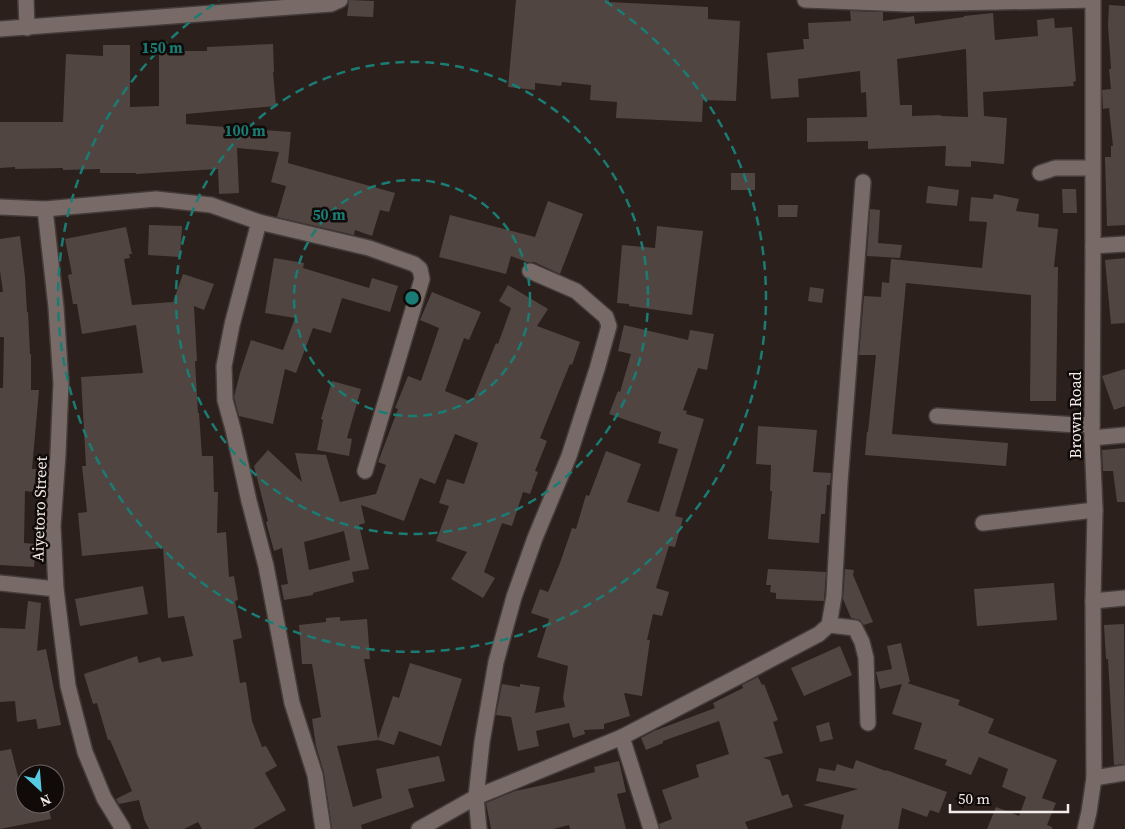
<svg xmlns="http://www.w3.org/2000/svg" width="1125" height="829" font-family="'Source Serif 4',serif">
  <style>
    .building { fill: #514541; fill-rule: evenodd }
    .lines { fill: none; stroke-linecap: round; stroke-linejoin: round }
    .minor-casing { stroke: #443c39; stroke-width: 18 }
    .minor { stroke: #786b67; stroke-width: 15 }
    .ring { fill: none; stroke: #1a7c74; stroke-width: 2.5; stroke-dasharray: 9 6 }
    .labels { text-anchor: middle; dominant-baseline: central; stroke-width: 5; stroke-linejoin: round; paint-order: stroke }
    .street-label { font-size: 16px; fill: #f4ecea; stroke: #100b09 }
    .centre { fill: #1a7c74; stroke: #100b09; stroke-width: 2.5 }
    .ring-label { font-size: 15px; text-anchor: middle; font-weight: bold; fill: #1a7c74; stroke: #100b09; stroke-width: 5; stroke-linejoin: round; paint-order: stroke }
  </style>
  <rect width="100%" height="100%" fill="#2b201c"/>
  <!-- building -->
  <g class="building">
    <path d="M349,0L374,1L373,17L347,16Z"/>
    <path d="M516,0H609V2L708,7V19L740,21L736,101L703,100L702,122L616,118L617,102L590,100L591,85L562,82L561,86L535,83V90L508,87Z"/>
    <path d="M1109,5L1125,6V225L1107,226L1105,157H1111V146H1113L1109,108L1103,109L1102,90L1111,89L1109,69H1111L1108,25Z"/>
    <path d="M850,11L883,12V21L914,16L915,24L964,17V16L993,13L995,40L1038,36L1037,20L1054,18L1055,28L1072,27L1076,81L1073,82L1074,86L983,92L984,116L1007,118L1004,164L971,161V167L945,166L946,146L868,149V141L807,142V118L867,117L866,92L861,93L860,71L798,79L799,97L771,99L767,53L804,49L803,39H809L808,23L851,21ZM966,49L968,117L941,116V115L912,116V105H900L897,59Z"/>
    <path d="M273,44L274,72H273L276,106L186,114V124L291,132L288,163L395,193L389,212L380,210L372,236L355,230L354,235L277,217L286,186L271,182L279,152L237,148L239,193L219,194L218,169L136,174V173H100V169L63,170V168L15,169V167L0,168V122H63L66,54L103,56V45H130V107L159,106V51H207V47Z"/>
    <rect x="731" y="173" width="24" height="17"/>
    <path d="M928,186L959,190L957,206L926,203Z"/>
    <path d="M1062,189H1076L1077,213H1063Z"/>
    <path d="M994,194L1019,199L1016,211L1039,214L1038,227L1058,229L1054,267H1058L1056,401H1030L1031,295L906,283L892,434L1008,443L1006,466L865,455L867,432H868L876,355H859L864,296L881,297L882,282L889,283L891,259L982,268L987,222L969,221L971,197L993,199Z"/>
    <path d="M548,201L583,214L560,274L534,262H527L511,256L506,274L439,257L450,215L535,237Z"/>
    <path d="M778,205H798L797,217H778Z"/>
    <path d="M870,209L880,210L878,243L902,245L900,258L867,256Z"/>
    <path d="M149,225L182,226L180,257L148,255Z"/>
    <path d="M657,226L703,231L692,315L629,306V304L617,303L622,245L655,248Z"/>
    <path d="M126,227L132,254H129L130,258L124,259L132,305L173,302L183,274L214,284L204,310L194,306L197,361H195L198,413H199L202,456H213L214,492H218L217,533L226,532L229,577L234,576L238,600L235,601L242,638L233,640L240,683L246,682L252,721L262,747L266,746L277,766L265,773L286,810L253,829H202L198,822L184,829H149L144,819L139,800L119,804L116,799L132,791L110,740H108L97,703L93,704L84,674L137,656L139,663L160,657L162,662L193,656L184,616L168,618L163,548L82,556L78,513L87,512L82,466H86L81,377L143,373L136,325L82,334L77,304H73L68,275L72,274L65,239Z"/>
    <path d="M20,236L25,277L27,312H28L30,354H31V390H39L32,469H36L34,492L25,491L24,543L36,544L34,567L0,565V388H3L4,337H0V292H3L0,271V239Z"/>
    <path d="M274,258L304,263L303,268L369,288L372,278L398,286L390,312L342,298L331,333L313,328L296,373L285,369L273,424L239,416L234,397L240,373L251,340L283,350L295,318L265,313Z"/>
    <path d="M1125,258V323L1111,324L1105,260Z"/>
    <path d="M508,285L548,309L537,326L580,342L572,365L570,364L540,438L547,441L535,471L538,472L530,494L523,492L512,526L502,523L484,572L495,578L483,598L451,579L467,552L436,541L449,506L439,503L447,479L464,484L478,443L455,434L435,484L420,478L404,521L361,505L365,523L359,525L369,569L352,572L354,582L313,593V595L284,600L281,585L288,584L282,548L274,551L266,522L268,521L254,466L268,450L302,482L295,453L326,455L340,502L376,494L386,465L378,462L398,409L395,408L408,376L421,381L439,328L420,320L432,292L481,312L469,340L464,338L445,391L472,402L496,343L498,344L511,308L499,301ZM344,531L350,560L309,570L304,542Z"/>
    <path d="M810,287L824,289L822,303L808,301Z"/>
    <path d="M624,325L688,340L690,330L714,334L707,370L698,368L683,410L687,411L686,414L704,419L675,516L683,518L675,547L669,546L656,588L669,592L662,616L653,614L647,640H650L642,696L624,693L630,716L604,724V729L584,730L585,734L573,738L569,723L536,731L539,746L518,751L511,717L496,715L502,684L520,687V684L540,687L535,713L565,707L563,698L568,666L537,657L549,619L531,613L540,589L548,592L560,563L572,528L576,529L586,495L589,496L606,451L641,464L627,502L659,512L678,449L658,443L661,432L609,414L618,391L620,392L631,354L618,351Z"/>
    <path d="M1125,369V406L1114,410L1102,376Z"/>
    <path d="M332,381L361,389L347,438L352,439L349,456L317,450L323,420L321,419Z"/>
    <path d="M758,426L817,430L813,472L831,473L830,485H827L825,514H821L819,543L768,539L772,491H770L771,465L756,464Z"/>
    <path d="M1125,448V502H1117L1113,471H1103L1102,450Z"/>
    <path d="M768,569L826,572L824,601L776,599V593L770,592L771,585H766Z"/>
    <path d="M845,569L854,570L853,575L873,622L864,625L860,620L851,618L843,599Z"/>
    <path d="M1054,583L1057,620L977,626L974,589Z"/>
    <path d="M143,586L148,614L80,626L75,599Z"/>
    <path d="M28,601L41,603L37,651L46,649L61,725L38,729L36,719L17,722L15,701L0,702V628L25,629Z"/>
    <path d="M340,617V621L367,619L370,659H364L378,739L393,696L399,698L410,663L462,679L441,746L399,731L394,745L378,740L337,746L353,807L382,798L376,769L439,756L445,781L408,789L414,807L361,825L362,829H332L324,773L316,746L312,719L321,717L312,664H302L299,625L326,622V618Z"/>
    <path d="M1124,624L1125,764L1114,765L1108,659H1106L1104,625Z"/>
    <path d="M901,643L910,682L907,683L960,700L958,705L994,719L988,733L1057,760L1042,798L1056,803L1047,825L1052,827V829H987L996,807L1019,816L1026,797L1002,787L1008,769L979,757L971,775L945,765L947,760L914,749L922,723L892,714L902,684L880,689L876,672L892,669L887,646Z"/>
    <path d="M840,646L852,675L804,696L791,668Z"/>
    <path d="M758,677L762,685L764,684L778,720L773,722L783,753L763,758L770,760L782,796L788,794L793,807L745,822L748,829H660L659,824L672,819L662,790L699,777L696,765L729,754L719,721L663,741V743L646,750L641,738L654,731L715,708L713,703L743,688L742,685Z"/>
    <path d="M829,722L833,739L820,742L816,726Z"/>
    <path d="M11,749L26,808L48,804L51,819L0,829V751Z"/>
    <path d="M856,760L886,771V770L947,792L939,813L930,810L927,817L902,808L898,829H841L844,815L803,805L858,789L816,781L819,768L835,771L837,764L853,769Z"/>
    <path d="M619,761L626,792L617,794L626,829H570L569,825L553,829H491L486,803L515,791L548,784L595,772L594,767Z"/>
  </g>
  <g class="lines">
    <defs>
      <g id="minor">
        <path d="M26,0L27,28"/>
        <path d="M805,0L908,4L1093,0V246L1092,438L1095,510L1093,601L1094,778L1089,812L1085,829"/>
        <path d="M0,29L331,4L340,0"/>
        <path d="M1040,173L1055,168H1093"/>
        <path d="M0,207L45,209L156,199L211,205L259,222L369,248L414,264L420,269L422,279L365,471"/>
        <path d="M45,209L56,307L61,383L58,454L53,526L56,589L68,686L85,752L104,798L123,829"/>
        <path d="M259,222L232,325L224,366L225,400L233,429L249,501L266,566L292,703L315,775L323,829"/>
        <path d="M1093,246L1125,244"/>
        <path d="M937,416L1077,425L1092,424"/>
        <path d="M1092,438L1125,435"/>
        <path d="M983,523L1095,510"/>
        <path d="M0,583L56,589"/>
        <path d="M1093,601L1125,598"/>
        <path d="M829,625L855,628L862,642L866,658L868,723"/>
        <path d="M622,737L651,829"/>
        <path d="M1094,778L1125,773"/>
        <path d="M419,829L476,797L622,737L749,671L819,634L829,625L834,596L840,482L863,182"/>
        <path d="M479,829L476,797L482,742L496,662L514,597L535,538L569,456L597,369L609,326L606,317L576,291L530,271"/>
      </g>
    </defs>
    <!-- minor casing -->
    <use href="#minor" class="minor-casing"/>
    <!-- minor -->
    <use href="#minor" class="minor"/>
  </g>
  <!-- distance rings -->
  <g class="ring">
    <circle cx="412" cy="298" r="118"/>
    <circle cx="412" cy="298" r="236"/>
    <path d="M605 1A354 354 0 1 1 219 1"/>
  </g>
  <g class="labels">
    <!-- street labels -->
    <g class="street-label">
      <text transform="translate(1075 415) rotate(-90)">Brown Road</text>
      <text transform="translate(39 509) rotate(-88)">Aiyetoro Street</text>
    </g>
  </g>
  <circle cx="412" cy="298" r="8" class="centre"/>
  <g class="ring-label">
    <text x="162" y="53">150 m</text>
    <text x="245" y="136">100 m</text>
    <text x="329" y="220">50 m</text>
  </g>
  <!-- north arrow -->
  <g transform="translate(40 789) rotate(154)"><circle r="24" fill="#100b09" stroke="#6b6563"/>
  <path d="M0-4L9 19L0 12L-9 19Z" fill="#55cae0"/>
  <text y="-8" font-size="14" font-weight="bold" text-anchor="middle" fill="#f4ecea">N</text>
  </g>
  <!-- scale -->
  <path d="M950 804v8h118v-8" fill="none" stroke="#f4ecea" stroke-width="2.5"/>
  <text x="958" y="804" font-size="15" fill="#f4ecea" stroke="#100b09" stroke-width="4" paint-order="stroke">50 m</text>
</svg>
